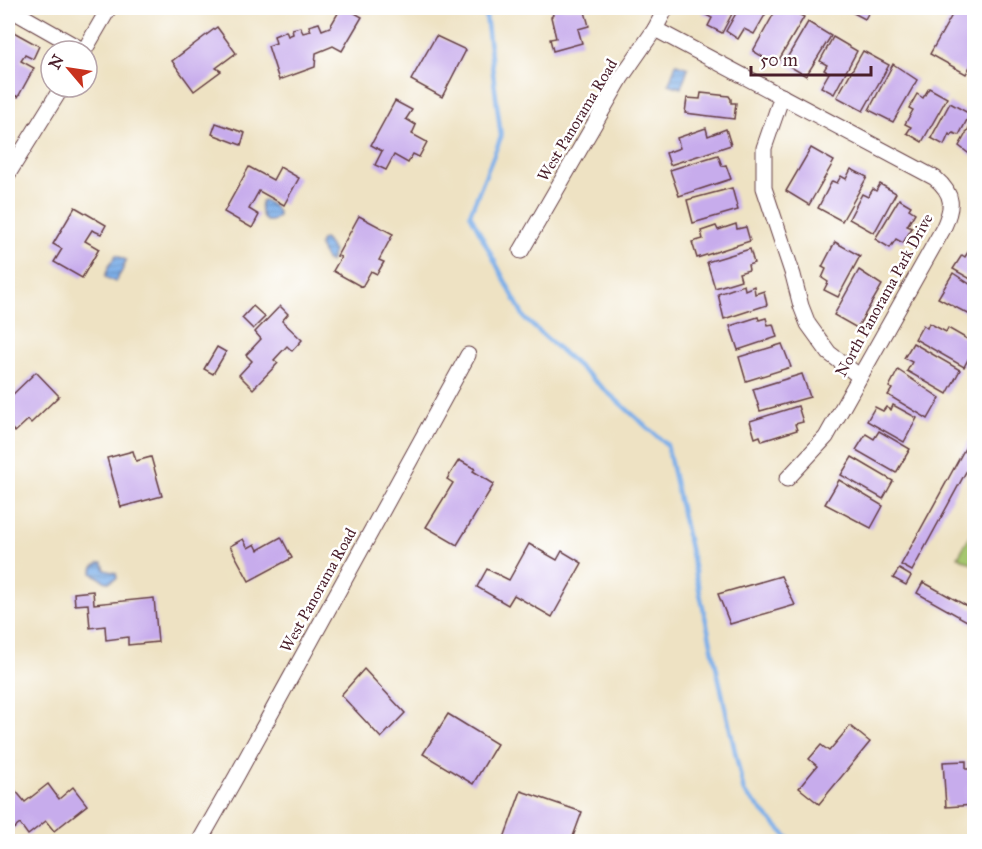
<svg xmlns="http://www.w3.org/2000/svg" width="982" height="849" font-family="'IM FELL Great Primer',serif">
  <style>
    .grass { fill: url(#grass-tufts); stroke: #78734d; stroke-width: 1.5 }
    .water { fill: url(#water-rules); stroke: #63678a; stroke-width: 1.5 }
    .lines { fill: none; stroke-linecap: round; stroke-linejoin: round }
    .stream { stroke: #7cafe9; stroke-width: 4.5 }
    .building { fill: #c7acec }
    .minor-casing { stroke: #633c42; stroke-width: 17 }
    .minor { stroke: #fff; stroke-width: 15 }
    .labels { text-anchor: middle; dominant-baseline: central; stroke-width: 5; stroke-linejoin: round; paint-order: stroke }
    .street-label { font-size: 16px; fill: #4a1f2b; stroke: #fff }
  </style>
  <defs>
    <pattern id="grass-tufts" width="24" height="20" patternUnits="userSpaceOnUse" patternTransform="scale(1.5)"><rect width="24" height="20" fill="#a6c76f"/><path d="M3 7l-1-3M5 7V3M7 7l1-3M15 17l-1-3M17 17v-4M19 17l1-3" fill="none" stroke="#90aa60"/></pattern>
    <pattern id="water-rules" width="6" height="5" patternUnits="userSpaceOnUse" patternTransform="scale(1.5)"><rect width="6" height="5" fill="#7cafe9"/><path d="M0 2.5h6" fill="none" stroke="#688ebd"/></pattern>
  </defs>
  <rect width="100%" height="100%" fill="#fff"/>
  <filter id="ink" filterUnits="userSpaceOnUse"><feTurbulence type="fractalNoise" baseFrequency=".0167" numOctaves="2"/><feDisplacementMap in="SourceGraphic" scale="12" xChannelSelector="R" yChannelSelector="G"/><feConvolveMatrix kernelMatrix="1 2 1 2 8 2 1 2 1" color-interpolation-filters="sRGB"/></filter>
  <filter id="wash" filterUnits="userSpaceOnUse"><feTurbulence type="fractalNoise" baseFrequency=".008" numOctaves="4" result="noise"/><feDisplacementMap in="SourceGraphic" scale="24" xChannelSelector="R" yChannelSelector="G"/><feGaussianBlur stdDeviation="1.35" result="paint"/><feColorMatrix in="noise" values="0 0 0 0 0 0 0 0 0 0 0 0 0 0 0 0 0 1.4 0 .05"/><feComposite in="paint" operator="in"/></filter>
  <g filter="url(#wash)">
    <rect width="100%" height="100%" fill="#eee2c3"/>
    <!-- grass -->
    <path class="grass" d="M974,528V565L958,557Z"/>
    <!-- water -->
    <g class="water">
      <path d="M676,64L688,68L681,88L669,84Z"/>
      <path d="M264,200L274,207L278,212V216L272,221H266C261,216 259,208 262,201Z"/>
      <path d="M324,239C328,241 329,247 334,251L330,262L326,260L319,245L321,240Z"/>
      <path d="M116,255L126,260L122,271L115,282L105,277L109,266Z"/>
      <path d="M99,563H103L105,570L116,573L117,578L109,582H106L92,573L93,567Z"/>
    </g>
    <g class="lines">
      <!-- stream -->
      <path class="stream" d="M485,8L501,137L470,214L525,319L667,445L744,792L792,842"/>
    </g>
    <g id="blocks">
      <!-- building -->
      <g class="building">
        <path d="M341,8H346L362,17L342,51L333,46L316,53L315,67L279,80L268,46L276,43L274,36L286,31L288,36L293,34L292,29L300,27L303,33L311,31L309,26L319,23L322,30L330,27Z"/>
        <path d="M551,8H584L589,26L578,29L582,43L553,51L550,39L556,38L551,17L553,15Z"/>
        <path d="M705,8H735L722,33L708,26L712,18L702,13Z"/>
        <path d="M739,8H769L754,34L744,29L738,39L726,31Z"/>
        <path d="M777,8H787L804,17L776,65L753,51Z"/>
        <path d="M844,8H871L865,19Z"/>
        <path d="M956,8H974V59L966,74L930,54Z"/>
        <path d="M808,22L831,36L806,76L784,63Z"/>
        <path d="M217,27L236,53L216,68L221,71L194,91L172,61Z"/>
        <path d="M10,30L39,46L33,59L25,55L21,61L34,68L18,97L8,91V50L9,48L8,47V35Z"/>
        <path d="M436,36L466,50L442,97L411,80Z"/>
        <path d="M833,37L857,51L834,94L821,87L829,73L824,70L827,65L820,61Z"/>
        <path d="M863,51L889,65L863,111L837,97Z"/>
        <path d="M893,64L917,80L893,122L869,110Z"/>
        <path d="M929,88L947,98L922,142L907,133L911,127L905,124L913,110L909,108L917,94L923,98Z"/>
        <path d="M701,93L729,96L731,99V103H736L734,119L685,113L687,98L700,99Z"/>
        <path d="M395,101L412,110L406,119L416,125L412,134L427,142L419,157L413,154L408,163L394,155L386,170L375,165L382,151L371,145Z"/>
        <path d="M950,103L970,114L959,135L953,133L951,136L949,134L944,145L931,138Z"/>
        <path d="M974,119V153L972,156L959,146Z"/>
        <path d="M216,123L245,133L241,145L212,134Z"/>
        <path d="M706,128L708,136L726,129L731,145L670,165L666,153L680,148L677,138Z"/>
        <path d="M811,148L834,161L809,205L786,191Z"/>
        <path d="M718,155L722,166L726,165L731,179L679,196L670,170Z"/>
        <path d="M249,167L273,180L280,167L299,178L284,205L259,191L249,209L259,215L252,228L224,212Z"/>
        <path d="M851,169L867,177L842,221L818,208L832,181L837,183L841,176L846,179Z"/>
        <path d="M880,184L896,193L874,233L849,219L862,194L868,197L873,189L876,191Z"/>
        <path d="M732,188L738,210L693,223L687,200Z"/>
        <path d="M899,199L911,206L909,209L915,213L907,226L912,228L903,243L896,239L890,248L875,239Z"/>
        <path d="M75,207L106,225L101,234L92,230L85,241L99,249L82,278L54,262L62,249L53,244Z"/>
        <path d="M359,216L393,234L379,260L384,262L377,274L371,271L362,287L333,271L341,257L337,256Z"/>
        <path d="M736,224L737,229L746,227L750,241L697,258L692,242L703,239L701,231L716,226L718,230Z"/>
        <path d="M835,242L860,256L838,297L824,290L828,282L822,278L826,269L822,267Z"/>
        <path d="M971,247L974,249V281L953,269L962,255L965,257Z"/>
        <path d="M750,249L754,263L748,265L749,270L739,273L741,280L715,288L707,262Z"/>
        <path d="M859,270L882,285L857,328L834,315Z"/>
        <path d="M953,273L974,287V317L938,298Z"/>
        <path d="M744,285L745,290L754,286L755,294L764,291L767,305L724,319L718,294Z"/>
        <path d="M253,306L265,317L253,329L242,318Z"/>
        <path d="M280,306L288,314L282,321L302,340L292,351L287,346L274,360L278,363L253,389L239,375L252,361L246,355L261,339L255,332Z"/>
        <path d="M758,317L759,320L766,318L768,325L773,324L777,337L738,350L730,326Z"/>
        <path d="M929,323L946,332L948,328L974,343V348L964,367L915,339L923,325L927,328Z"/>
        <path d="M913,343L960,370L947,394L907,371L912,362L904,358Z"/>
        <path d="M782,344L791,367L746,381L739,357Z"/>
        <path d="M217,347L226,352L213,374L204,369Z"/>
        <path d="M898,370L940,398L928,419L888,395L892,389L889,387Z"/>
        <path d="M36,372L59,396L31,423L28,420L15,432L8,425V399Z"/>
        <path d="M802,374L810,397L760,411L753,389Z"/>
        <path d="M893,405L917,418L904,442L867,421L875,407L883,411L886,407L891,410Z"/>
        <path d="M798,406L803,422L795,424L797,430L762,441L760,436L755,438L750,421Z"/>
        <path d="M879,431L910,449L896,473L856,450L866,434L874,439Z"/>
        <path d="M970,439L974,441V457L912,571L901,565Z"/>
        <path d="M133,451L136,461L151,457L162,496L121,507L107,458Z"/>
        <path d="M852,457L893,481L883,499L841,475Z"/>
        <path d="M459,460L475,469L473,471L494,484L457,545L426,527L453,483L447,479Z"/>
        <path d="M839,480L883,506L871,528L825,504Z"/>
        <path d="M281,537L292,558L249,581L230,546L243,539L248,548L255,544L258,550Z"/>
        <path d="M529,544L557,560L562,551L582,563L552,617L514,595L508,605L477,587L487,569L509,580Z"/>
        <path d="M899,569L911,576L906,585L893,578Z"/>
        <path d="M781,576L795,605L730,624L718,594Z"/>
        <path d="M923,582L974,610V625L917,593Z"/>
        <path d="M93,591L94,604L154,598L158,642L128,645V637L106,640L105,626L90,628L88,604L75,605L74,593Z"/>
        <path d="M364,669L405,713L381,738L341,695Z"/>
        <path d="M448,714L497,744L473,784L423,754Z"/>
        <path d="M850,726L870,742L819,804L799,788L817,766L809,759L821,745L829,751Z"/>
        <path d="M966,761V769H974V805L946,807L943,762Z"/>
        <path d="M48,784L59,799L73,787L87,805L54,831L46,821L28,835L20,824L8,833V795L15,790L25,802Z"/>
        <path d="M521,791L582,812L571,842H516L504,838Z"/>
      </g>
    </g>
  </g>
  <g filter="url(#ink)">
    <use href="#blocks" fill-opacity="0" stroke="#633c42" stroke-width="1.5"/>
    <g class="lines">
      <defs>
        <g id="minor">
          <path d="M8,8L84,51"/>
          <path d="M655,29L935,178C955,195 953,207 943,229L826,437L787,479"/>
          <path d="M84,51L109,8"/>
          <path d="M782,96L764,148V188L793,275L801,306L808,324L829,353L859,376"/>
          <path d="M8,174L62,87"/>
          <path d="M521,251L621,78L655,29L666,8"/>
          <path d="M199,842L236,777L468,355"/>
        </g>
      </defs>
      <!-- minor casing -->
      <use href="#minor" class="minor-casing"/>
      <!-- minor -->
      <use href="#minor" class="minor"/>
    </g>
  </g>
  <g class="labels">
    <!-- street labels -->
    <g class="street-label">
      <text transform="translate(577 120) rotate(-59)">West Panorama Road</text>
      <text transform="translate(884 295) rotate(-61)">North Panorama Park Drive</text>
      <text transform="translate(318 590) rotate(-61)">West Panorama Road</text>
    </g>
  </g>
  <!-- margin -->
  <rect width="982" height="849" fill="none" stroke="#fff" stroke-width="30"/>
  <!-- north arrow -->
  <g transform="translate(69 69) rotate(299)"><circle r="28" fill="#ffffff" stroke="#b7a5aa" stroke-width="1.5"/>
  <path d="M0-4.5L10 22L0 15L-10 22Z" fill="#c8321e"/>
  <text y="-9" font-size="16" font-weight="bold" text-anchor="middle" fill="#4a1f2b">N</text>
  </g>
  <!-- scale -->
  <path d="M751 66v9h120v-9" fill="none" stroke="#4a1f2b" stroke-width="3"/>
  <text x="760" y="66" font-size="18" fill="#4a1f2b" stroke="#ffffff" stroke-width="4.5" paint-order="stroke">50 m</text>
</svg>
